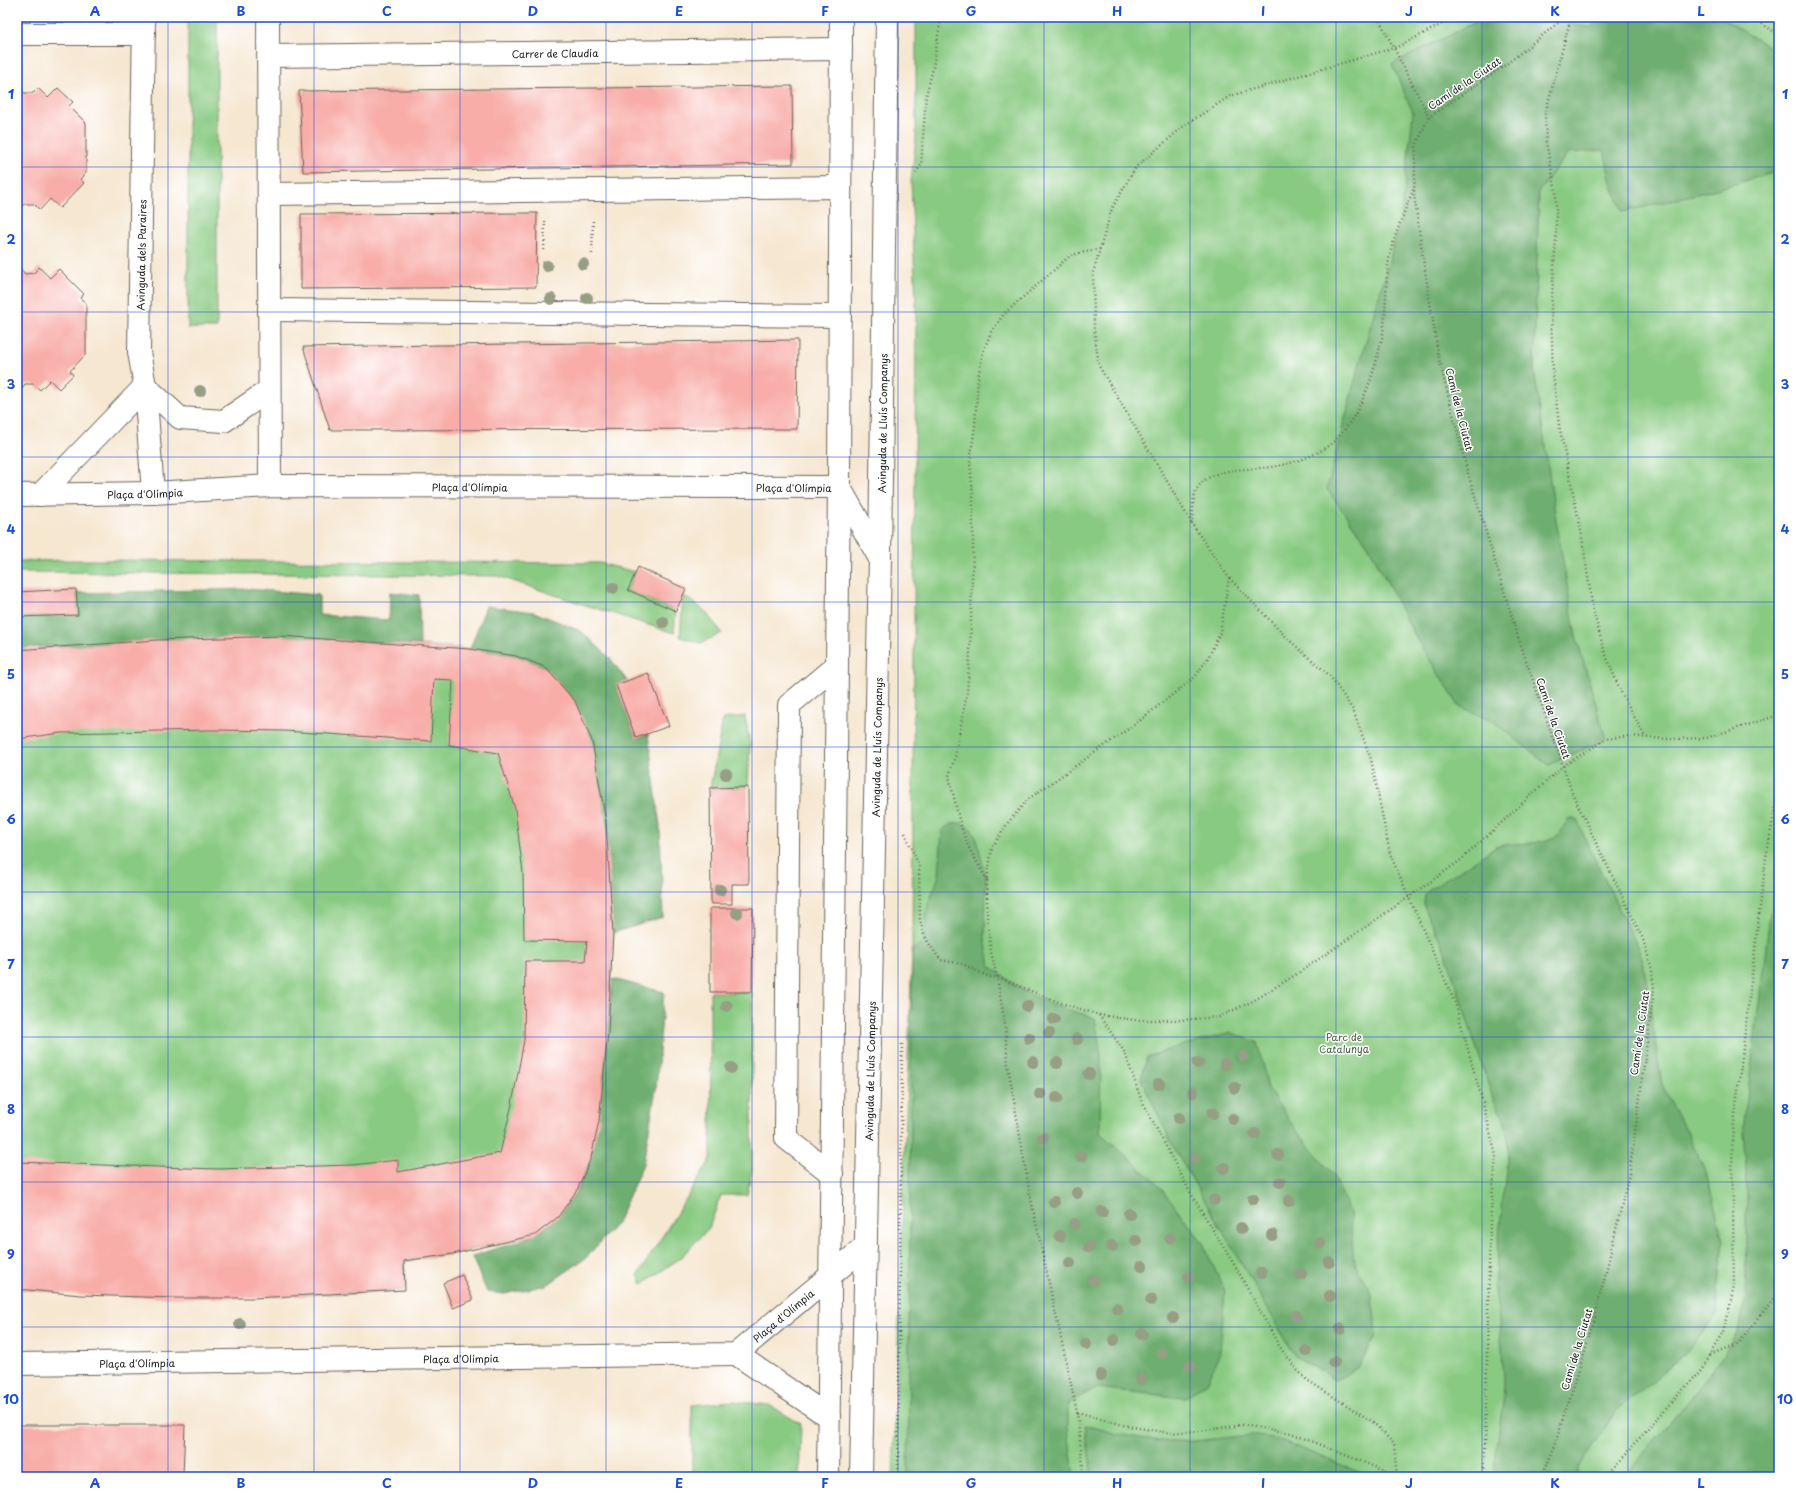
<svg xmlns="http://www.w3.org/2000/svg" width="1796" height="1494" font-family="'Playpen Sans',sans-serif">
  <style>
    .green { fill: #89ca82; stroke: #52734f }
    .forest { fill: #6eae70; stroke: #456546 }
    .building { fill: #f8ada9 }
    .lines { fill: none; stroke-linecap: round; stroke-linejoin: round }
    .minor-casing { stroke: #68635b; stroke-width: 24 }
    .path { stroke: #68635b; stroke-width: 2.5; stroke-dasharray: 1 3; stroke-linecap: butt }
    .minor { stroke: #fff; stroke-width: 22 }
    .tree { fill: #969e84 }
    .grid { fill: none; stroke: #1d4ed8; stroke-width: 1; stroke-opacity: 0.55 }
    .labels { text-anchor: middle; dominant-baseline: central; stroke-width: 3; stroke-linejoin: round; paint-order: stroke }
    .street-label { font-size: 10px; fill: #1c1c1c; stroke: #fff }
    .park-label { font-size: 10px; fill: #486245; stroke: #fff }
    .neatline { fill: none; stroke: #1d4ed8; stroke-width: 1.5 }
    .grid-label { font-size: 13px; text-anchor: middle; font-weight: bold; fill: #1d4ed8 }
  </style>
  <rect width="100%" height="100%" fill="#fff"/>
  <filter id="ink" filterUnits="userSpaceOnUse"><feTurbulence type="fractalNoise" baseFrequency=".025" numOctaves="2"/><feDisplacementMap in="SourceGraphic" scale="8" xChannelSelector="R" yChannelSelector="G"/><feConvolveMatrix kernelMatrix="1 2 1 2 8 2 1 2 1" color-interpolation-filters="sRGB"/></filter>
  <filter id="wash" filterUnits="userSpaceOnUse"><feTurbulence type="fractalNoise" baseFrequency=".012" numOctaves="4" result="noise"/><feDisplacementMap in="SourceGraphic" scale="16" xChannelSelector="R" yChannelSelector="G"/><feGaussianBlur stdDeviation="0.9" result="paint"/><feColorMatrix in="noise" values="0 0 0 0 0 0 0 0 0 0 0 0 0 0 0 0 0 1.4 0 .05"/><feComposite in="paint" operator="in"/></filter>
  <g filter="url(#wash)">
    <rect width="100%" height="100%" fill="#f6e7d1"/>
    <!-- green -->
    <g class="green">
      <rect x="188" y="17" width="29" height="311"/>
      <path d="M916,17H1779V1477H893L912,950L916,307L911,181L916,139Z"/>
      <path d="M83,560L600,563L635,572L628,590L676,611L674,633L579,603L498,576L17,572V561Z"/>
      <path d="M683,595L704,610L722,633L701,643L680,637Z"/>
      <path d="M378,642L470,649L516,656L545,667L575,701L613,933L608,1032L599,1121L591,1158L577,1190L558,1217L535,1235L453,1254L405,1261V1290C275,1298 146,1301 17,1289V650Z"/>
      <path d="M745,716L750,744L748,787L710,788L723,719Z"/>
      <path d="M710,992H752V1169L747,1195H721L709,1228L679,1259L642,1284L638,1275L711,1159Z"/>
      <path d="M733,1401L769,1405L801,1424L799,1477H692V1405Z"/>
    </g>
    <!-- forest -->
    <g class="forest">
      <path d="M1486,17H1539L1590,28L1601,17H1720L1779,53V171L1713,190L1623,212L1611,184L1604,150L1568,153L1539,191L1534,369L1555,514L1575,632L1606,739L1549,765L1492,721L1459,706L1417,640L1369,547L1327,489L1354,383L1401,220L1413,113L1392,64Z"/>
      <path d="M249,589L319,595V615L389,620L390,592L419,595L420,645L277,637L17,648V617L77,615L76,593Z"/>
      <path d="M486,606L534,612L581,631L610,658L627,681L616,686L636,738L648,734L660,826L663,917L613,933L575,701L545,667L516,656L470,649Z"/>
      <path d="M1568,819H1573L1578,821L1585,839L1635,941L1643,961L1662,1085L1705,1168L1723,1240L1716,1315L1684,1355L1617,1410L1579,1466L1575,1477H1493L1503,1401L1504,1381L1502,1348L1495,1289L1499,1236L1508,1152L1507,1131L1504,1119L1493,1099L1446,954L1425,909L1424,904L1425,894L1429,890L1496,847C1513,841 1547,847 1560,833C1563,829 1566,824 1568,819Z"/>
      <path d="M960,823L971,829L977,839L986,879L985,938L990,966L1025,992L1054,1005L1095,1018L1101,1054L1100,1133L1156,1182L1203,1243L1225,1292L1220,1352L1208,1381L1185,1398L1096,1388L1068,1403V1428L1074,1477H908L912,950L923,943L928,904L939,876L942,830L951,824Z"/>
      <path d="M1779,842V1477H1623L1686,1404L1721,1359L1738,1331L1745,1296L1747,1242V1181L1743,1131Z"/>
      <path d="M613,979L664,992L656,1089L643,1164L617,1223L586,1258L547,1285L504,1294L487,1292L472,1257C492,1248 518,1244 535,1234C593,1202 598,1127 604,1070C607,1039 610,1009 613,979Z"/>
      <path d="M1231,1033L1257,1042L1268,1088L1296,1130L1334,1176L1350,1213L1354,1263L1373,1295L1376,1336L1358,1368L1336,1380L1295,1356L1174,1148L1141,1079L1147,1057L1180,1046Z"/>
      <path d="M1085,1425L1117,1434L1160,1441H1195L1251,1435L1278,1439L1371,1477H1092Z"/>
    </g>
    <g id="blocks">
      <!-- building -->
      <g class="building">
        <path d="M792,86L793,164L303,172L299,91Z"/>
        <path d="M19,87L24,93H33L38,88L48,98L58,88L73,102L69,106L86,123V173L80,179L84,183L60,208L50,199L40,210L34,204H24L19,210L17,208V88Z"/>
        <path d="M537,213L536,287L301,289V214Z"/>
        <path d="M19,267L25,274L34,273L39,267L50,278L59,269L84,294L80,298L86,303V354L70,371L73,375L59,389L50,380L40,390L34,384H25L20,391L17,388V269Z"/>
        <path d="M798,340L797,429L330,430L303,347Z"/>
        <path d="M638,567L686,589L676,611L628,590Z"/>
        <path d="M76,589L78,615L17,617V592Z"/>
        <path d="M281,636L470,649L516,656L545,667L575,701L592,741L606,822L613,933L608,1032L599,1121L591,1158L577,1190L558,1217L535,1235L453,1254L404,1261L405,1290L253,1298H174L81,1295L17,1289V1162L217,1169L353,1165L398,1160V1172L500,1153L512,1104L524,1040L525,961H585L587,941L524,940L523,873L515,809L498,753L449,745L453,680L434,679L431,741L284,731L210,730L61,733L17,739V650L157,640Z"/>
        <path d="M648,673L669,726L636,738L616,685Z"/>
        <path d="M748,787L749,884H732V904H711L710,788Z"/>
        <path d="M710,908H753L752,992H710Z"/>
        <path d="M462,1275L473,1300L453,1308L443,1283Z"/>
        <path d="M17,1425H185L183,1475H17Z"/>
      </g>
    </g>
  </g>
  <g filter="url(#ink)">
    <use href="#blocks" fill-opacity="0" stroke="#68635b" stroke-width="1"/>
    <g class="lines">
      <defs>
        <g id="minor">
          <path d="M144,17L139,352L145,386L153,493"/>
          <path d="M268,17L270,486"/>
          <path d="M17,34H144"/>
          <path id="s1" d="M269,56L841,49"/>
          <path d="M269,194L840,187"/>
          <path d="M269,310L840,316"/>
          <path d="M145,386L180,418L224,421L269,390"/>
          <path d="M840,488L879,557"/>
          <path id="s2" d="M17,495L153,493L270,486L839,487"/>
          <path d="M40,495L145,386"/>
          <path d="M832,1174L786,1138L789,705L837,665"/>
          <path d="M736,1354L829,1417"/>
          <path id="s3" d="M17,1364L736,1354L866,1246"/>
          <path d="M828,1477L839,487L841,17"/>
          <path id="s4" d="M861,1477L880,558L887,17"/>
        </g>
      </defs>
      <!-- minor casing -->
      <use href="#minor" class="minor-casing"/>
      <!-- path -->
      <g class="path">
        <path d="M1378,17L1429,117"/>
        <path d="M1456,17L1397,47L1230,96L1185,125L1136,167L1112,208L1093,273L1094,329L1099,366L1194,527L1229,578L1288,639L1330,676L1353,710L1371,759L1390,854L1455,1003L1483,1103L1496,1156L1490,1222L1485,1450L1482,1477"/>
        <path d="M1571,17L1545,114L1546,142L1556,192V238L1551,310L1553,374L1559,425L1581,531L1593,610L1605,653L1620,690L1645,737"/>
        <path d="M1752,17L1779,35"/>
        <path d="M916,173L921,165L926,96L933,68L941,17"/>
        <path d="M544,250L545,220"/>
        <path d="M592,254L593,221"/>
        <path d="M1192,524C1193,513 1192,501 1196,491C1207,465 1253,471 1277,466C1296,462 1316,456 1332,443C1361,417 1374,374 1382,338C1387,312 1385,285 1389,259C1394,235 1405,211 1414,188"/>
        <path d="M905,833L919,866L920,919L923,933L931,947L941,960L962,964L990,977H997L1061,1003L1099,1015L1134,1020H1180L1219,1017L1253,1001L1297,974L1409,897L1461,860L1563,766L1606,739L1629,736L1666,739L1706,738L1779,715"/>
        <path d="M987,880L968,846L960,823L949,776L955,757L967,693L970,653L973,547V496L970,462L975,426L978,378L983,352L991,332L1004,314L1071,255L1100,249"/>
        <path d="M1099,1015L1125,1053L1141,1099L1190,1192L1238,1271L1278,1344L1296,1369L1307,1380L1373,1422L1394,1444L1397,1476"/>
        <path d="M1711,1355L1739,1343L1779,1291"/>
        <path d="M1077,1412L1127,1426L1169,1433L1199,1431L1243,1425L1291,1433L1400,1477"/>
        <path d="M898,1477L902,1044"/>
        <path d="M1084,1477L1077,1412L1030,1195L1008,1066L1005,1025L997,977L991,952L987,918V881L992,848L1007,824L1027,800L1134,725L1195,677L1208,658L1220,633L1229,578"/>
        <path d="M1541,1477L1555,1443L1585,1352L1606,1272L1630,1170L1654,990L1652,970L1643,939L1573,795L1563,766L1519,640L1467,470L1439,359L1423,258L1414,194L1416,145L1429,117L1508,63L1565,17"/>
        <path d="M1605,1477L1613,1466L1667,1409L1701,1370L1724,1333L1734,1287L1732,1139L1766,858L1779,786"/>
      </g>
      <!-- minor -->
      <use href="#minor" class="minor"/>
    </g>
    <!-- trees -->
    <g class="tree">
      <circle cx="583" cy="264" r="6"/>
      <circle cx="547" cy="266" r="6"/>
      <circle cx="587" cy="298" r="6"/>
      <circle cx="551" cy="299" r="6"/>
      <circle cx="200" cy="391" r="6"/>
      <circle cx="613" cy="588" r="6"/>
      <circle cx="663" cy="622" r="6"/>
      <circle cx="726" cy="774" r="6"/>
      <circle cx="720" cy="890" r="6"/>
      <circle cx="737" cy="913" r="6"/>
      <circle cx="727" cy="1006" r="6"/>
      <circle cx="1027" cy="1006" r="6"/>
      <circle cx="1054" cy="1019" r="6"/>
      <circle cx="1049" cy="1033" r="6"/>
      <circle cx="1029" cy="1038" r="6"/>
      <circle cx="1077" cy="1039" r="6"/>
      <circle cx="1243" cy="1056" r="6"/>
      <circle cx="1033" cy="1062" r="6"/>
      <circle cx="1057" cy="1063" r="6"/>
      <circle cx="1198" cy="1063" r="6"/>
      <circle cx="1225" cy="1064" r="6"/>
      <circle cx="731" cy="1068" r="6"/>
      <circle cx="1089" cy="1074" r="6"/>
      <circle cx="1159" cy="1084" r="6"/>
      <circle cx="1235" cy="1088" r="6"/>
      <circle cx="1193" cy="1092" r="6"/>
      <circle cx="1040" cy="1094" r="6"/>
      <circle cx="1057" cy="1098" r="6"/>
      <circle cx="1213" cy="1113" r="6"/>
      <circle cx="1179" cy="1118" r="6"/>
      <circle cx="1233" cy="1119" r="6"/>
      <circle cx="1255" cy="1134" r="6"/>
      <circle cx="1043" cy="1138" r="6"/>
      <circle cx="1278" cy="1155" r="6"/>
      <circle cx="1081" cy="1156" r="6"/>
      <circle cx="1195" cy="1158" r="6"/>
      <circle cx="1224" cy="1168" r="6"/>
      <circle cx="1280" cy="1182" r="6"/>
      <circle cx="1077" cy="1193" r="6"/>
      <circle cx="1253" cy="1199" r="6"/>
      <circle cx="1214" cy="1200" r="6"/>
      <circle cx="1289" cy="1201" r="6"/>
      <circle cx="1054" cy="1202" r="6"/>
      <circle cx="1102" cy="1212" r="6"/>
      <circle cx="1129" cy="1214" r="6"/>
      <circle cx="1075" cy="1224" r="6"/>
      <circle cx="1241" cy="1228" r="6"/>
      <circle cx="1272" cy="1235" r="6"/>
      <circle cx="1060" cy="1236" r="6"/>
      <circle cx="1170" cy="1238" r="6"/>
      <circle cx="1136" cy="1241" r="6"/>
      <circle cx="1320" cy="1243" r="6"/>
      <circle cx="1112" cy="1246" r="6"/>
      <circle cx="1089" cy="1247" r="6"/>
      <circle cx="1329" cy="1262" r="6"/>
      <circle cx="1070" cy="1263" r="6"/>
      <circle cx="1142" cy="1266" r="6"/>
      <circle cx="1261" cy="1273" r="6"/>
      <circle cx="1301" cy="1274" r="6"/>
      <circle cx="1189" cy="1277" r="6"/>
      <circle cx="1093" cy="1280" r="6"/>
      <circle cx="1330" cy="1296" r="6"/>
      <circle cx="1151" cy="1300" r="6"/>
      <circle cx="1117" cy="1308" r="6"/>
      <circle cx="1296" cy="1316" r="6"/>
      <circle cx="1173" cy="1318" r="6"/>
      <circle cx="240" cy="1324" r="6"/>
      <circle cx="1340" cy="1329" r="6"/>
      <circle cx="1142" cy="1334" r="6"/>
      <circle cx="1114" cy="1340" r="6"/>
      <circle cx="1086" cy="1344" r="6"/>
      <circle cx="1306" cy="1351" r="6"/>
      <circle cx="1162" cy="1353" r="6"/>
      <circle cx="1334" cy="1362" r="6"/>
      <circle cx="1190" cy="1366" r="6"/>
      <circle cx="1101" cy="1375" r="6"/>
      <circle cx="1141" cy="1379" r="6"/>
    </g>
  </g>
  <!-- grid -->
  <path class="grid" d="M168,17V1477M314,17V1477M460,17V1477M606,17V1477M752,17V1477M898,17V1477M1044,17V1477M1190,17V1477M1336,17V1477M1482,17V1477M1628,17V1477M17,167H1779M17,312H1779M17,457H1779M17,602H1779M17,747H1779M17,892H1779M17,1037H1779M17,1182H1779M17,1327H1779"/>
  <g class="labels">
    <!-- street labels -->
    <g class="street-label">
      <text stroke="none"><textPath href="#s1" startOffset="286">Carrer de Claudia</textPath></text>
      <text transform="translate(1464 83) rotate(-34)">Camí de la Ciutat</text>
      <text transform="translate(141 255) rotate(-89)">Avinguda dels Paraires</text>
      <text transform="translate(1460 409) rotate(76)">Camí de la Ciutat</text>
      <text stroke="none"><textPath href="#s4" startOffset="1054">Avinguda de Lluís Companys</textPath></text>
      <text stroke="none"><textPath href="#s2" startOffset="453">Plaça d'Olímpia</textPath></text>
      <text stroke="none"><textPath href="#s2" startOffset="777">Plaça d'Olímpia</textPath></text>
      <text stroke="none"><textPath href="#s2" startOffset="128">Plaça d'Olímpia</textPath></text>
      <text transform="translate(1554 718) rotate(71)">Camí de la Ciutat</text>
      <text stroke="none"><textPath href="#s4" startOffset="730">Avinguda de Lluís Companys</textPath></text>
      <text transform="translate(1639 1033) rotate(-82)">Camí de la Ciutat</text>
      <text stroke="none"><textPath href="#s4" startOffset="406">Avinguda de Lluís Companys</textPath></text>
      <text stroke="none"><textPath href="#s3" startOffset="780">Plaça d'Olímpia</textPath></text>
      <text transform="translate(1576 1349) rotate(-73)">Camí de la Ciutat</text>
      <text stroke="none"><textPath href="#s3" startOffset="444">Plaça d'Olímpia</textPath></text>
      <text stroke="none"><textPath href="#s3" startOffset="120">Plaça d'Olímpia</textPath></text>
    </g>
    <!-- park labels -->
    <g class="park-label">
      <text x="1344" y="1036">Parc de<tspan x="1344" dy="12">Catalunya</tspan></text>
    </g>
  </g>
  <!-- margin -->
  <rect width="1796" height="1494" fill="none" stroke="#fff" stroke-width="44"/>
  <rect x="22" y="22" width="1752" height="1450" class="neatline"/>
  <g class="grid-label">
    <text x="95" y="16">A</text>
    <text x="241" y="16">B</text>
    <text x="387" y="16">C</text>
    <text x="533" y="16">D</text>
    <text x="679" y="16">E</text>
    <text x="825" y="16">F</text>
    <text x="971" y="16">G</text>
    <text x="1117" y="16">H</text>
    <text x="1263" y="16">I</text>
    <text x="1409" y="16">J</text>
    <text x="1555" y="16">K</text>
    <text x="1701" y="16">L</text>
    <text x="11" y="99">1</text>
    <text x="1785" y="99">1</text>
    <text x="11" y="244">2</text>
    <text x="1785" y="244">2</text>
    <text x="11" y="389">3</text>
    <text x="1785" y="389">3</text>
    <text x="11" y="534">4</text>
    <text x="1785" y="534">4</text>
    <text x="11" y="679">5</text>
    <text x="1785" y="679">5</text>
    <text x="11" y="824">6</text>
    <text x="1785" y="824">6</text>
    <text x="11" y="969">7</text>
    <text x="1785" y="969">7</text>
    <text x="11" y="1114">8</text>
    <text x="1785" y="1114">8</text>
    <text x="11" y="1259">9</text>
    <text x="1785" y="1259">9</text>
    <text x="11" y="1404">10</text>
    <text x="1785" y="1404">10</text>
    <text x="95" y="1488">A</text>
    <text x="241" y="1488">B</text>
    <text x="387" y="1488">C</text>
    <text x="533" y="1488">D</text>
    <text x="679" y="1488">E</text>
    <text x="825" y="1488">F</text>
    <text x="971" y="1488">G</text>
    <text x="1117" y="1488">H</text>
    <text x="1263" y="1488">I</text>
    <text x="1409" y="1488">J</text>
    <text x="1555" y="1488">K</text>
    <text x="1701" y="1488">L</text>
  </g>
</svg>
